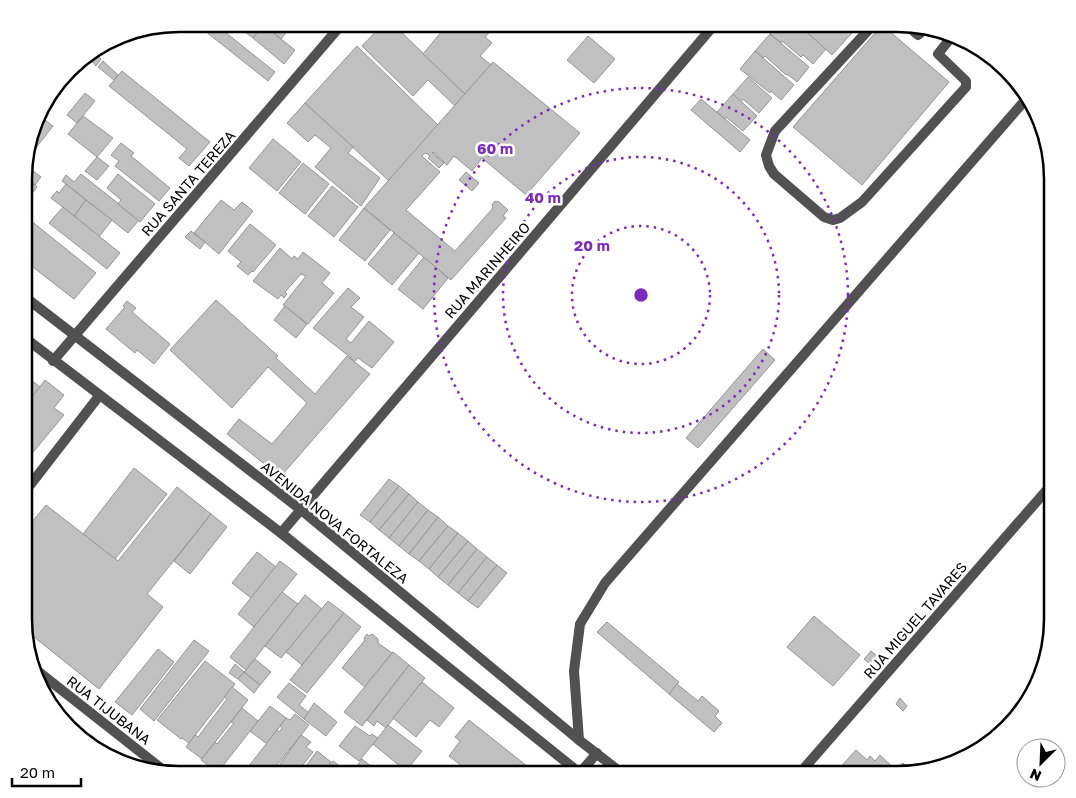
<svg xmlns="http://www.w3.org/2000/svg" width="1076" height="798" font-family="'Golos Text',sans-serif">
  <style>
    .building { fill: #c0c0c0; stroke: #959595 }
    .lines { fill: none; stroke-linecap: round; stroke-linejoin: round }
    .lane { stroke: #515151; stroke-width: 10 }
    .street { stroke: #515151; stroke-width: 10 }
    .ring { fill: none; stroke: #7b2cbf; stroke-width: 2.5; stroke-dasharray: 2.5 5 }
    .labels { text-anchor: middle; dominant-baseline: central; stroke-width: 5; stroke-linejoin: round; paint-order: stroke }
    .street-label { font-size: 14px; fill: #000; stroke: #fff }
    .rim { fill: none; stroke: #000; stroke-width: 2.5 }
    .centre { fill: #7b2cbf; stroke: #fff; stroke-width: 2.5 }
    .ring-label { font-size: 15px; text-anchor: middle; font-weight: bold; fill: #7b2cbf; stroke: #fff; stroke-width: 5; stroke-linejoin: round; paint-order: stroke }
  </style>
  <rect width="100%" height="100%" fill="#fff"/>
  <!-- building -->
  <g class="building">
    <path d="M211,24H215L275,72L268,81L205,31Z"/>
    <path d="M234,24H261L263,25L253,38Z"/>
    <path d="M261,24H293L281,39Z"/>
    <path d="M383,24H393L465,94L455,106L428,80L413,96L362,46Z"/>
    <path d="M448,24H497L485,37L492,43L480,56L491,65L465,94L423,54Z"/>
    <path d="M779,24H798L826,49L813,64L803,55L801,57L782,41L781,43L770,34Z"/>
    <path d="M798,24H860L832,55Z"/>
    <path d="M263,25L295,50L284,64L253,38Z"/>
    <path d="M882,25L949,82L862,185L793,127Z"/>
    <path d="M770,34L809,67L797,82L787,74L786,75L765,56L763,58L755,51Z"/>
    <path d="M588,36L615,59L594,83L567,60Z"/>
    <path d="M357,46L438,125L389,181L305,103Z"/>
    <path d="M755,51L794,85L781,100L771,91L770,93L740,69Z"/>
    <path d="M96,54L101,59L96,66L91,60Z"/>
    <path d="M103,61L118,75L114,80L98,67Z"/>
    <path d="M493,62L580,133L526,195L482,158L472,171L454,156L447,165L433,152L432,153L444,163L439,168L428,158L430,156L426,153L424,154L422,156L440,172L406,210L455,251L493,208L492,205L495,201L496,202L498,201L508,210L503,216L506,218L451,280L364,208Z"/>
    <path d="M122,71L210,142L189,166L179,158L187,149L109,86Z"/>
    <path d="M748,77L772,98L759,113L743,99L741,102L733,94Z"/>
    <path d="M85,93L95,101L77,123L67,115Z"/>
    <path d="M733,94L757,116L743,131L726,117L725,119L717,112Z"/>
    <path d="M701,99L750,140L740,152L691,110Z"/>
    <path d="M305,103L353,147L348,153L380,178L361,206L315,167L331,148L315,135L308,142L287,123Z"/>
    <path d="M40,116L53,126L35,149L30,145Z"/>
    <path d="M83,116L113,138L97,157L68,134Z"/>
    <path d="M273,139L301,162L277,191L249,168Z"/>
    <path d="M121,143L134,153L131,156L170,188L159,201L115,166L119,161L111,155Z"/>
    <path d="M30,145L35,149L30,155L27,153Z"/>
    <path d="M97,157L109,166L97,180L85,171Z"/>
    <path d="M303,163L329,184L305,214L279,193Z"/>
    <path d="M32,170L41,177L35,185L26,179Z"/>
    <path d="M466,172L479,183L472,191L459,180Z"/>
    <path d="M81,174L139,220L128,233L62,181L66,175L74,182Z"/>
    <path d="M118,174L155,204L140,222L118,204L121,200L107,188Z"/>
    <path d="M26,179L37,187L25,203V180Z"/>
    <path d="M66,184L86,200L74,216L51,198L57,191L59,193Z"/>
    <path d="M332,186L358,207L334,237L308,216Z"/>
    <path d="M86,200L112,220L99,237L74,216Z"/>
    <path d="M221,200L234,210L242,202L253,211L219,254L194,233Z"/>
    <path d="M63,207L120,253L107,269L49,223Z"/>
    <path d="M364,208L390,230L365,261L339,240Z"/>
    <path d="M25,216L96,273L74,299L25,261Z"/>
    <path d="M250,224L276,245L253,272L252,271L248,275L237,266L241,262L228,251Z"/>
    <path d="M191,231L205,242L200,249L185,237Z"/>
    <path d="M394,233L419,253L392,285L368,264Z"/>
    <path d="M280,248L292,259L294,256L298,259L303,252L330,273L322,283L334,293L308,324L283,305L306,276L301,274L285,292L287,294L284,298L281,295L278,299L253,281Z"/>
    <path d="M424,257L448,278L423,309L398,289Z"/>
    <path d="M348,288L360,298L351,307L364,317L346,339L351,343L369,321L394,342L372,368L358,358L355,361L313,328Z"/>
    <path d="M216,300L278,356L276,358L315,394L347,356L370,374L282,475H278L227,434L239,419L272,444L307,403L268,367L232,408L170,350Z"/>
    <path d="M127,301L136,308L132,312L170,344L154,364L137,350L135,353L106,329L125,307L123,306Z"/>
    <path d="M285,306L307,324L296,338L274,320Z"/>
    <path d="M763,349L775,360L698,448L686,438Z"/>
    <path d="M29,378L40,387L25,406V383Z"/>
    <path d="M45,380L64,395L54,408L64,415L24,463L25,406Z"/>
    <path d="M134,468L167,494L115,559L83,534Z"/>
    <path d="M389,479L399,486L370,522L360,515Z"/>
    <path d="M399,486L409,494L379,530L370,522Z"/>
    <path d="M177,487L211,514L147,594L163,607L99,689L24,629V532L46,505L118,561Z"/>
    <path d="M409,494L418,502L389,538L379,530Z"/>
    <path d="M418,502L428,510L399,546L389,538Z"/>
    <path d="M428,510L438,517L409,554L399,546Z"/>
    <path d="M211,514L227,527L190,574L174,561Z"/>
    <path d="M438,517L448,526L419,561L409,554Z"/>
    <path d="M448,526L458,533L429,569L419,561Z"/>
    <path d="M458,533L468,541L438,577L429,569Z"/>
    <path d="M468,541L477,549L448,585L438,577Z"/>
    <path d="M477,549L487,557L458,593L448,585Z"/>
    <path d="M257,552L276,567L251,598L232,583Z"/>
    <path d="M487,557L497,565L468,601L458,593Z"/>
    <path d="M280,561L297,574L254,627L238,614Z"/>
    <path d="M497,565L507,573L478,608L468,601Z"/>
    <path d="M282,592L298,604L246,670L230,657Z"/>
    <path d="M305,595L322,609L281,658L265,646Z"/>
    <path d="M328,601L344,613L302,665L286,652Z"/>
    <path d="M344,613L361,627L307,693L290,680Z"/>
    <path d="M814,616L860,655L833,686L787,647Z"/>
    <path d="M607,622L679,682L669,694L597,632Z"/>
    <path d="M367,634L369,636L372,634L378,639V643L392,653L365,687L342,668L365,640L364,638Z"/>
    <path d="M194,640L209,651L154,721L140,709Z"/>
    <path d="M158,649L174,662L132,715L115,702Z"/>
    <path d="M871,651L877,656L870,664L864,659Z"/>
    <path d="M393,652L409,665L362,726L344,712Z"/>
    <path d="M255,659L271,672L260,685L244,672Z"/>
    <path d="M205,661L235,684L189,743L182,738L181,739L157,720Z"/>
    <path d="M235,664L244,672L238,679L229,673Z"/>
    <path d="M409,665L425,678L386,728L377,721L374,726L367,720Z"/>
    <path d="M244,672L260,685L254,693L238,679Z"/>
    <path d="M422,682L454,708L439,727L430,720L416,737L393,718Z"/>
    <path d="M289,683L306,696L299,705L309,713L304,719L277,697Z"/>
    <path d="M677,684L698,701L702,696L719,711L715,716L722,723L714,732L669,694Z"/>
    <path d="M232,687L248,700L202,759L186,747L195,735L198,737L227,699L224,697Z"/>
    <path d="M900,698L907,706L903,711L896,704Z"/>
    <path d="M314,703L337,722L326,736L304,719Z"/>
    <path d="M270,706L286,718L267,744L250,731Z"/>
    <path d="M242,708L258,721L218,772L201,760L215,742L217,744L234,723L231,722Z"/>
    <path d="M295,714L309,725L270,774H249L245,771L277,730L279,732L282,728L280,726L286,718L290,720Z"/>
    <path d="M469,720L537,774H472L449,756L460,741L455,737Z"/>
    <path d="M388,725L422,751L406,771L373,744Z"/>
    <path d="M355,726L370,736L372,734L378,738L359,761L339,746Z"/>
    <path d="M301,735L311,742L306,747L313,752L296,774H273Z"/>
    <path d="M856,750L867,760L870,756L875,761L880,755L896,770L903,763L911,771L897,774H834Z"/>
    <path d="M317,751L331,762L323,773L300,774Z"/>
    <path d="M362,759L381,774H351Z"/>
    <path d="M333,761L349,773L322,774Z"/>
    <path d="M235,765L244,772L243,774H228Z"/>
  </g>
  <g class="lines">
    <!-- lane -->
    <g class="lane">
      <path d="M874,24L775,131L766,155L769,166L774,174L824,217L833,220L840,218L862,202L966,87V81L938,54L953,35"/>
      <path d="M905,24L918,35L926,28"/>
      <path d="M579,740L574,671L580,624L605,583L1027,98"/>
    </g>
    <!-- street -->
    <g class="street">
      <path d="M25,297L300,509L579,740L623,774"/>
      <path d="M25,338L281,533L581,774"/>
      <path d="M53,361L342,24"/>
      <path d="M24,493L99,396"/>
      <path d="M281,533L715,24"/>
      <path d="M35,669L167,773"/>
      <path d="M579,774L597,753"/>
      <path d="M799,774L1052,484"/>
    </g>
  </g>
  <!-- distance rings -->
  <g class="ring">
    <circle cx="641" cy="295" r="69"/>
    <circle cx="641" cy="295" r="138"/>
    <circle cx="641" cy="295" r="207"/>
  </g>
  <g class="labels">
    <!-- street labels -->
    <g class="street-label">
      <text transform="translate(188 183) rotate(-49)">RUA SANTA TEREZA</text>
      <text transform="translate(487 270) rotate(-49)">RUA MARINHEIRO</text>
      <text transform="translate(335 522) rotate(39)">AVENIDA NOVA FORTALEZA</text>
      <text transform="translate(915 620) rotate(-49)">RUA MIGUEL TAVARES</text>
      <text transform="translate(109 710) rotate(38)">RUA TIJUBANA</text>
    </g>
  </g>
  <!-- crop -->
  <path d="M0 0H1076V798H0ZM179 32H897A147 147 0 0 1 1044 179V619A147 147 0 0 1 897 766H179A147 147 0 0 1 32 619V179A147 147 0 0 1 179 32Z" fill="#fff" fill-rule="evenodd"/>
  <path class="rim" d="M179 32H897A147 147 0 0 1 1044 179V619A147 147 0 0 1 897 766H179A147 147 0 0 1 32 619V179A147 147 0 0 1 179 32Z"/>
  <circle cx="641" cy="295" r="8" class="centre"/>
  <g class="ring-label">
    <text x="495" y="154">60 m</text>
    <text x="543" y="203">40 m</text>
    <text x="592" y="251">20 m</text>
  </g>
  <!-- north arrow -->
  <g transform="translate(1041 763) rotate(204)"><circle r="24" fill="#ffffff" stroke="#999999"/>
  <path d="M0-4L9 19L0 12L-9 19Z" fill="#000000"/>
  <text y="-8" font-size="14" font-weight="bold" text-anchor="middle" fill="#000000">N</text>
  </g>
  <!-- scale -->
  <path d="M12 778v8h69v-8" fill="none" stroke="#000000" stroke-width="2.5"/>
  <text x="20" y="778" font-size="15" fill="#000000" stroke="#ffffff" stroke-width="4" paint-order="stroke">20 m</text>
</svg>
